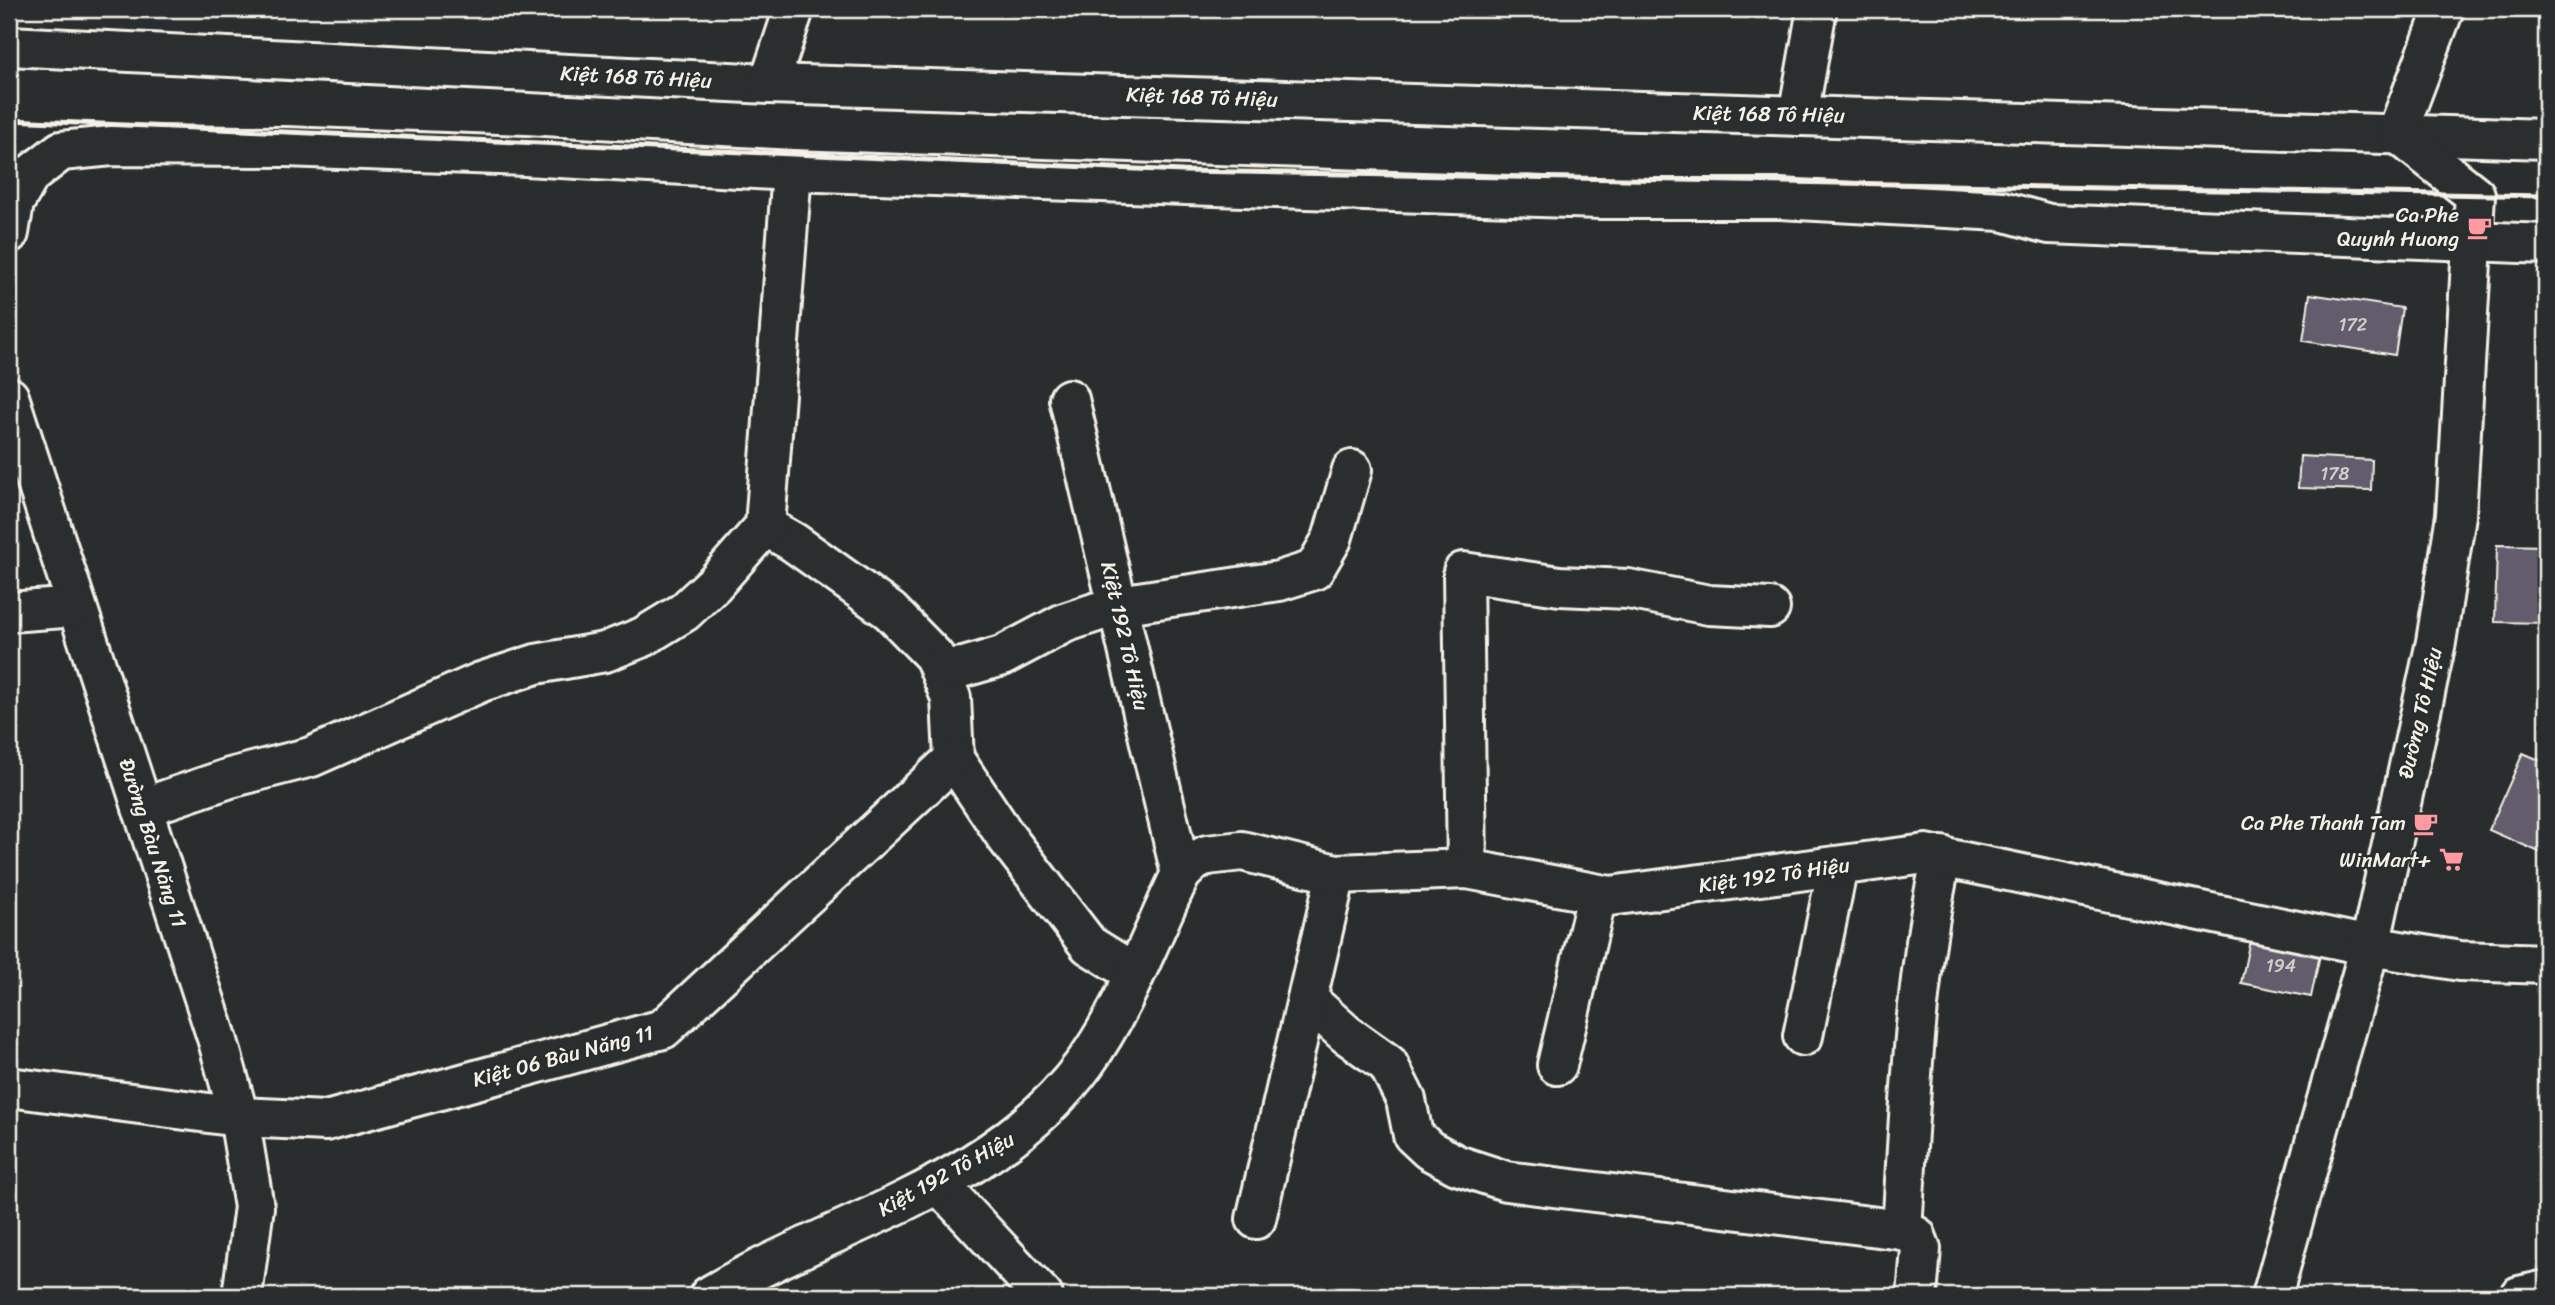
<svg xmlns="http://www.w3.org/2000/svg" width="2555" height="1305" font-family="Sriracha,sans-serif">
  <style>
    .building { fill: #645b6c; stroke: #f4f1e8; stroke-width: 2 }
    .lines { fill: none; stroke-linecap: round; stroke-linejoin: round }
    .minor-casing { stroke: #f4f1e8; stroke-width: 44 }
    .minor { stroke: #2a2d2e; stroke-width: 38 }
    .rail { stroke: #f4f1e8; stroke-width: 5 }
    .labels { text-anchor: middle; dominant-baseline: central; stroke-width: 5; stroke-linejoin: round; paint-order: stroke }
    .number-label { font-size: 18px; fill: #d0ccc9 }
    .street-label { font-size: 21px; fill: #f4f1e8; stroke: #2a2d2e }
    .poi-label { font-size: 21px; fill: #f4f1e8; stroke: #2a2d2e; text-anchor: end }
  </style>
  <rect width="100%" height="100%" fill="#2a2d2e"/>
  <filter id="ink" filterUnits="userSpaceOnUse"><feTurbulence type="fractalNoise" baseFrequency=".0143" numOctaves="2"/><feDisplacementMap in="SourceGraphic" scale="14" xChannelSelector="R" yChannelSelector="G"/><feConvolveMatrix kernelMatrix="1 2 1 2 8 2 1 2 1" color-interpolation-filters="sRGB"/></filter>
  <g filter="url(#ink)">
    <!-- building -->
    <g class="building">
      <path d="M2310,294L2402,308L2395,355L2303,341Z"/>
      <path d="M2300,456L2372,460L2371,490L2298,488Z"/>
      <path d="M2497,545L2546,546V623L2495,622Z"/>
      <path d="M2523,753L2546,763V855L2489,830Z"/>
      <path d="M2251,935L2321,950L2311,997L2241,983Z"/>
    </g>
    <g class="lines">
      <defs>
        <g id="minor">
          <path d="M9,46L769,84L2546,139"/>
          <path d="M769,84L794,9"/>
          <path d="M1798,116L1817,9"/>
          <path d="M9,233L14,203L30,175L61,151L112,146L285,147L525,156L792,171L1186,185L1601,199H1780L2002,211L2049,224L2546,244"/>
          <path d="M9,397L218,1041L239,1117L254,1207L242,1296"/>
          <path d="M1069,399L1181,874"/>
          <path d="M765,526L793,542L890,611L934,656L951,698L954,759L1006,837L1089,945L1134,973"/>
          <path d="M9,612L77,607"/>
          <path d="M940,669L964,667L1002,656L1064,623L1118,605L1279,581L1314,570L1332,539L1352,470"/>
          <path d="M142,808L230,778L311,757L481,682L536,664L605,652L643,637L684,612L713,585L765,526L792,171"/>
          <path d="M1467,869L1463,572L1560,586L1628,589L1709,605L1770,608"/>
          <path d="M1307,999L1346,1034L1388,1064L1406,1100L1413,1135L1429,1150L1457,1165L1506,1181L1902,1230L1916,1236L1921,1249L1917,1296"/>
          <path d="M1803,1036L1838,866"/>
          <path d="M1557,1065L1597,896"/>
          <path d="M9,1087L239,1117L326,1121L663,1029L954,759"/>
          <path d="M938,1183L1043,1296"/>
          <path d="M1256,1219L1336,874"/>
          <path d="M1902,1230C1910,1105 1914,979 1942,856"/>
          <path d="M709,1296C835,1221 995,1187 1085,1063C1125,1008 1151,935 1181,874L1193,862L1207,855L1242,851L1336,874L1467,869L1610,896L1926,854L2370,946L2460,961L2546,964"/>
          <path d="M2272,1296L2370,946L2436,642L2456,515L2475,195L2397,133L2444,9"/>
          <path d="M2519,1296L2546,1290"/>
        </g>
      </defs>
      <!-- minor casing -->
      <use href="#minor" class="minor-casing"/>
      <!-- minor -->
      <use href="#minor" class="minor"/>
      <!-- rail -->
      <path class="rail" d="M9,120L1183,171L2546,196"/>
    </g>
  </g>
  <!-- icons -->
  <defs>
    <symbol id="cafe-bare" viewBox="-9 -9 18 18"><path d="M-5.5-4.5H6V0H3Q3 3.5 0 3.5H-2.5Q-5.5 3.5-5.5 0ZM3-3.2v2h1.7v-2ZM-6 4.5H4V6H-6Z" fill="#ff9aa2" stroke="#2a2d2e" stroke-width="2.5" paint-order="stroke"/></symbol>
    <symbol id="supermarket-bare" viewBox="-9 -9 18 18"><path d="M-6-5.5h2.5l.6 2H6L4.5 2H-2.5L-4.4-4H-6ZM-1.5 3.2a1.3 1.3 0 1 0 .1 0ZM3 3.2a1.3 1.3 0 1 0 .1 0Z" fill="#ff9aa2" stroke="#2a2d2e" stroke-width="2.5" paint-order="stroke"/></symbol>
  </defs>
  <g fill-rule="evenodd">
    <use href="#cafe-bare" x="2462" y="210" width="35" height="35"/>
    <use href="#cafe-bare" x="2408" y="806" width="35" height="35"/>
    <use href="#supermarket-bare" x="2434" y="842" width="35" height="35"/>
  </g>
  <g class="labels">
    <!-- number labels -->
    <g class="number-label">
      <text x="2353" y="325">172</text>
      <text x="2335" y="474">178</text>
      <text x="2281" y="966">194</text>
    </g>
    <!-- street labels -->
    <g class="street-label">
      <text transform="translate(636 77) rotate(3)">Kiệt 168 Tô Hiệu</text>
      <text transform="translate(1202 97) rotate(2)">Kiệt 168 Tô Hiệu</text>
      <text transform="translate(1769 114) rotate(1)">Kiệt 168 Tô Hiệu</text>
      <text transform="translate(1125 636) rotate(77)">Kiệt 192 Tô Hiệu</text>
      <text transform="translate(2420 713) rotate(-77)">Đường Tô Hiệu</text>
      <text transform="translate(153 843) rotate(72)">Đường Bàu Năng 11</text>
      <text transform="translate(1774 875) rotate(-8)">Kiệt 192 Tô Hiệu</text>
      <text transform="translate(563 1056) rotate(-15)">Kiệt 06 Bàu Năng 11</text>
      <text transform="translate(946 1174) rotate(-29)">Kiệt 192 Tô Hiệu</text>
    </g>
    <!-- poi labels -->
    <g class="poi-label">
      <text x="2459" y="215">Ca Phe<tspan x="2459" dy="24">Quynh Huong</tspan></text>
      <text x="2406" y="823">Ca Phe Thanh Tam</text>
      <text x="2431" y="860">WinMart+</text>
    </g>
  </g>
  <!-- margin -->
  <rect width="2555" height="1305" fill="none" stroke="#2a2d2e" stroke-width="35"/>
  <rect x="18" y="18" width="2520" height="1270" fill="none" stroke="#f4f1e8" stroke-width="2.5" filter="url(#ink)"/>
</svg>
